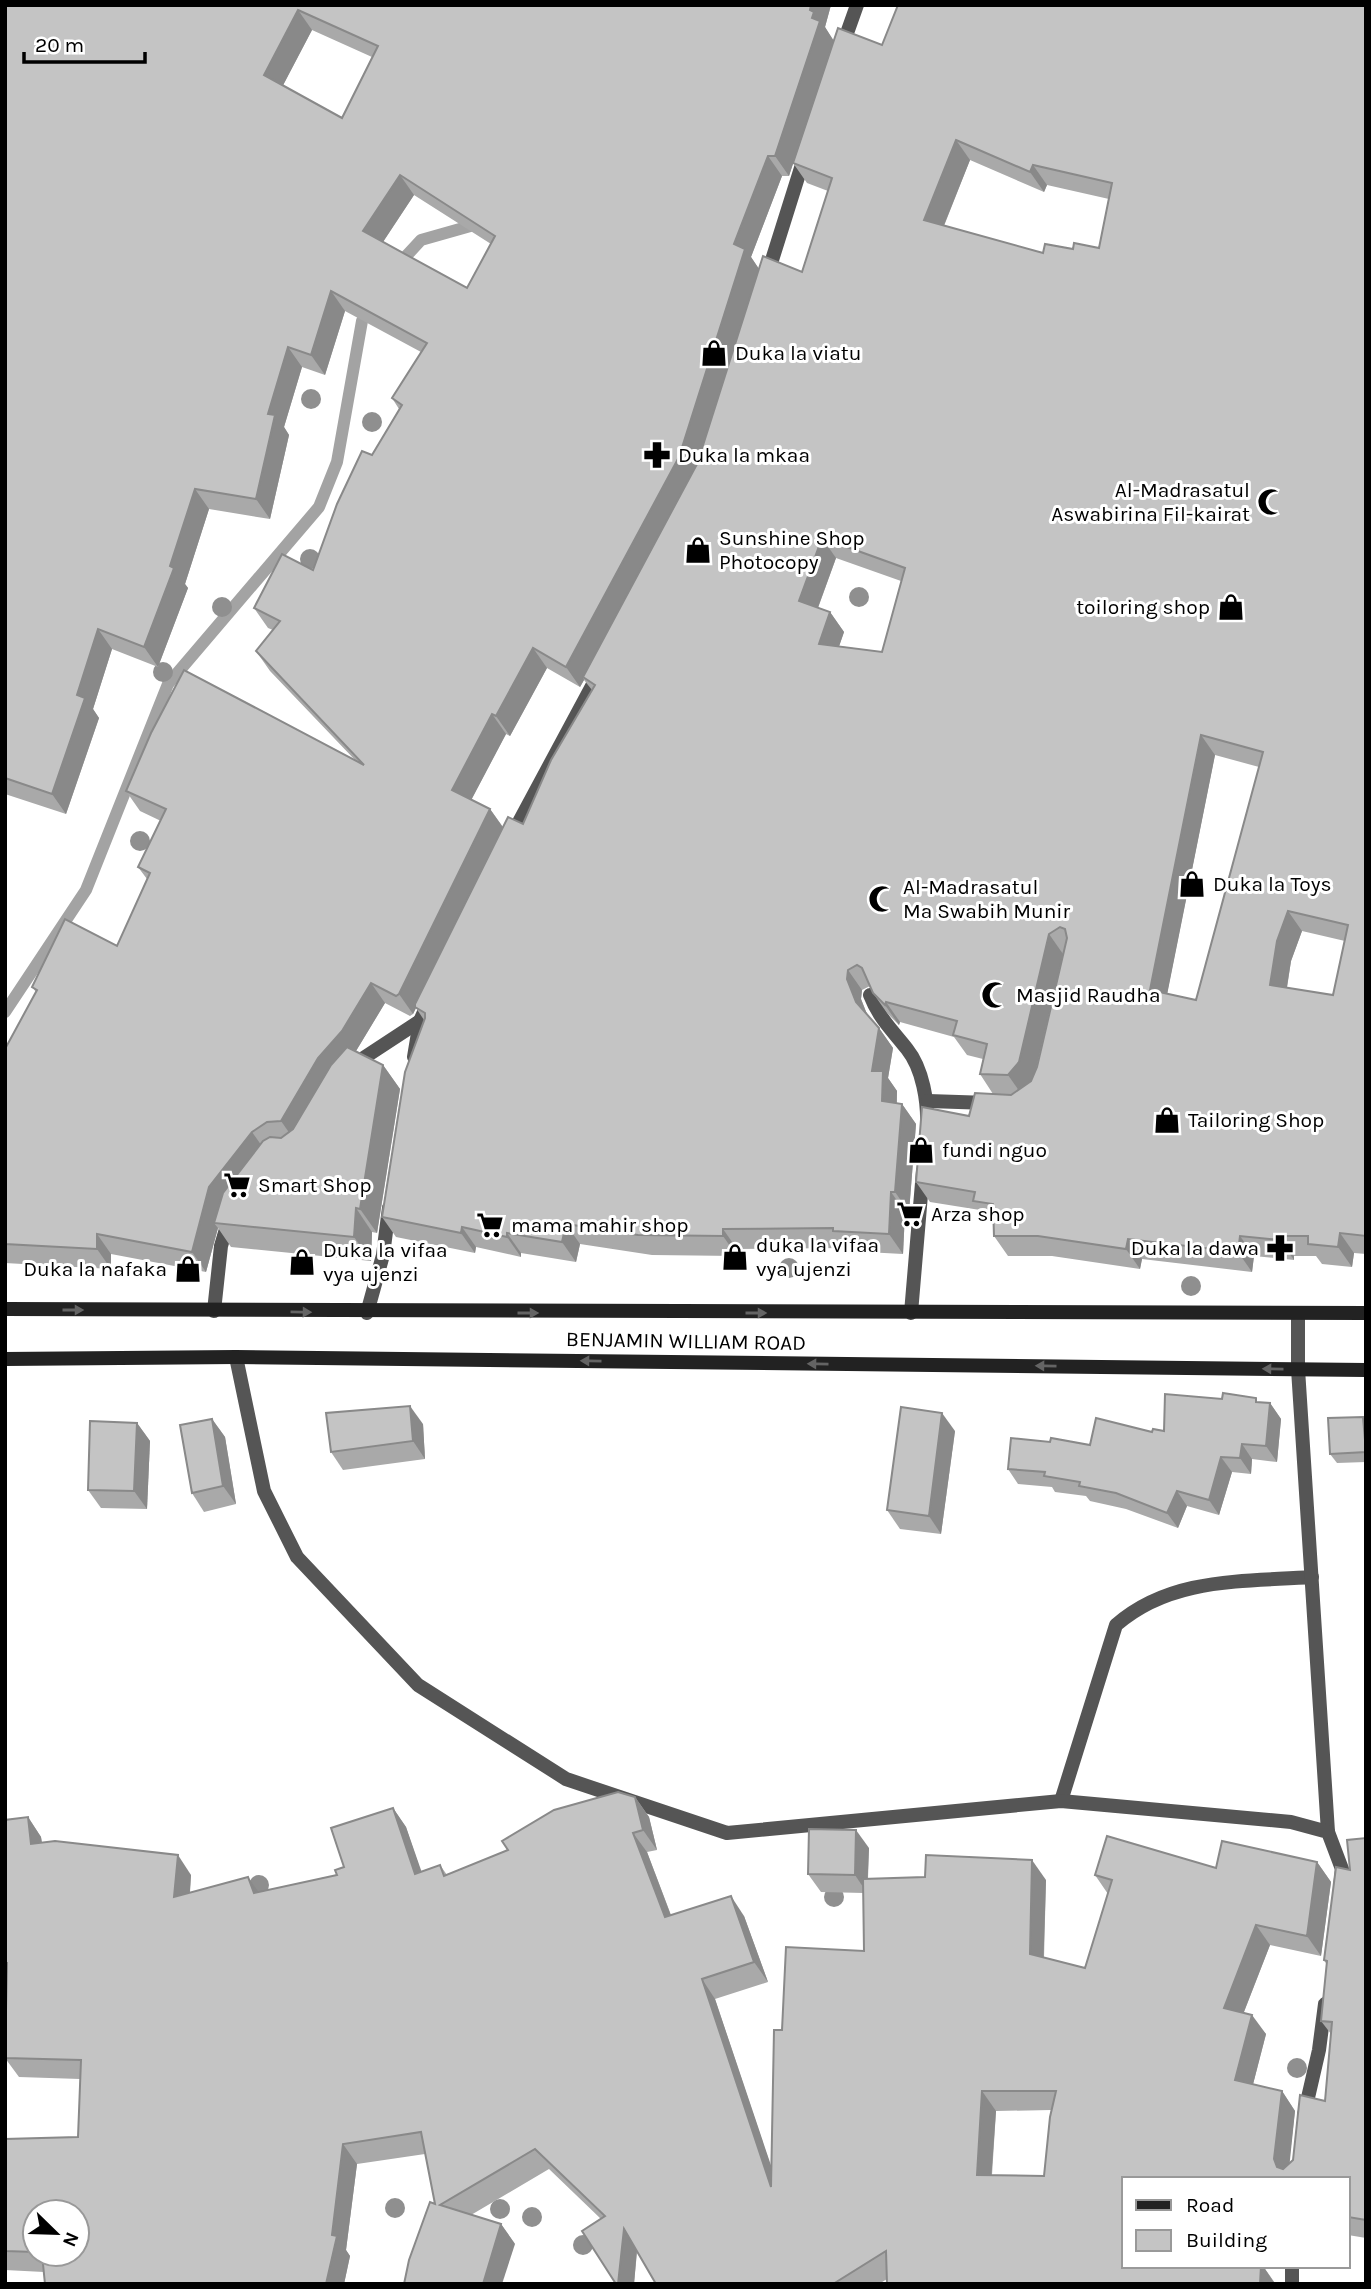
<svg xmlns="http://www.w3.org/2000/svg" width="1371" height="2289" font-family="Karla,sans-serif">
  <style>
    .lines { fill: none; stroke-linecap: round; stroke-linejoin: round }
    .stream { stroke: #a3a3a3; stroke-width: 12 }
    .lane { stroke: #555; stroke-width: 14 }
    .street { stroke: #555; stroke-width: 14 }
    .secondary { stroke: #222; stroke-width: 14 }
    .tree { fill: #8f8f8f }
    .wall { fill: #a9a9a9; fill-rule: evenodd }
    .shaded-wall { fill: #898989 }
    .building { fill: #c4c4c4; stroke: #898989; stroke-width: 2; fill-rule: evenodd }
    .oneway { fill: #646464 }
    .labels { text-anchor: middle; dominant-baseline: central; stroke-width: 6; stroke-linejoin: round; paint-order: stroke }
    .poi-label { font-size: 21px; fill: #000; stroke: #fff; text-anchor: start }
    .street-label { font-size: 21px; fill: #000; stroke: #fff }
  </style>
  <rect width="100%" height="100%" fill="#fff"/>
  <g class="lines">
    <!-- stream -->
    <g class="stream">
      <path d="M397,266L421,240L481,223"/>
      <path d="M5,1012L86,890L168,684L319,507L337,462L362,321L370,307"/>
    </g>
    <!-- lane -->
    <path class="lane" d="M1061,1801L1116,1625C1171,1577 1242,1582 1312,1577"/>
    <!-- street -->
    <g class="street">
      <path d="M841,50L857,5"/>
      <path d="M767,276L805,155"/>
      <path d="M511,837L599,673"/>
      <path d="M870,995C879,1018 892,1030 907,1049C923,1069 928,1102 927,1127"/>
      <path d="M414,1057L420,1021L430,999"/>
      <path d="M353,1069L362,1059L420,1021"/>
      <path d="M928,1101L989,1103"/>
      <path d="M214,1311L221,1246L229,1219"/>
      <path d="M367,1313L383,1255L389,1208"/>
      <path d="M911,1313L923,1171"/>
      <path d="M1298,1313V1369L1328,1832"/>
      <path d="M236,1357L264,1491L297,1557L418,1685L566,1779L727,1833L1061,1801L1291,1822L1328,1832L1342,1869L1340,1887"/>
      <path d="M1304,2115L1319,2050L1325,2004"/>
      <path d="M1292,2284V2266"/>
    </g>
    <!-- secondary -->
    <g class="secondary">
      <path d="M5,1309L1366,1313"/>
      <path d="M5,1359L236,1357L1366,1370"/>
    </g>
  </g>
  <!-- trees -->
  <g class="tree">
    <circle cx="311" cy="399" r="10"/>
    <circle cx="372" cy="422" r="10"/>
    <circle cx="310" cy="559" r="10"/>
    <circle cx="859" cy="597" r="10"/>
    <circle cx="222" cy="607" r="10"/>
    <circle cx="163" cy="672" r="10"/>
    <circle cx="140" cy="841" r="10"/>
    <circle cx="789" cy="1268" r="10"/>
    <circle cx="1191" cy="1286" r="10"/>
    <circle cx="259" cy="1885" r="10"/>
    <circle cx="834" cy="1897" r="10"/>
    <circle cx="1297" cy="2068" r="10"/>
    <circle cx="395" cy="2208" r="10"/>
    <circle cx="500" cy="2209" r="10"/>
    <circle cx="532" cy="2217" r="10"/>
    <circle cx="583" cy="2245" r="10"/>
  </g>
  <!-- wall -->
  <g class="wall">
    <path d="M5,5H831L825,27L833,41L882,45L1366,5V1254L1354,1253L1352,1267L1322,1264L1316,1256H1294V1260L1254,1256L1252,1272L1142,1259L1140,1269L1052,1256H1008L994,1236V1222L987,1221L980,1210L930,1202L916,1182L969,1116L993,1094L980,1074L983,1059L967,1055L954,1037L900,1022L899,1025L887,1013L873,993L870,986L862,990L861,999L867,1014L879,1028L893,1048L888,1078L897,1091V1103L902,1104L916,1124L909,1212H905L903,1254L847,1251L845,1248L737,1249V1256L652,1255L580,1244L576,1262L521,1253V1257L476,1247L475,1253L396,1237L382,1217L424,1020L416,1008L413,1014L410,1016L385,1003L356,1051L383,1065L400,1089L377,1233L372,1232L371,1261L231,1247L218,1228L206,1272L111,1254V1269L5,1263V1049L36,992L32,987L117,946L147,879L138,867L161,821L140,811L126,791L355,760L270,671L256,651L273,630L268,628L254,608L313,570L372,455L399,409L392,398L421,352L345,311L325,375L302,367L284,427L289,435L270,519L209,509L185,584L188,588L158,667L112,649L93,709L99,718L66,814L5,794ZM312,30L372,57L342,118L283,85ZM970,160L1044,192L1047,185L1109,199L1099,248L1073,249L1043,253L944,226ZM793,163L807,183L828,191L802,272L759,269L751,257L782,176H789ZM414,195L491,244L467,288L383,242ZM836,558L901,581L882,652L839,646L844,632L830,612L818,608ZM547,668L580,687L584,680L592,690L523,824L503,827L490,809L471,800L506,734L510,736ZM1215,755L1259,767L1196,1000L1167,994ZM1302,931L1345,941L1333,995L1287,988L1291,961ZM1064,953L1037,1067L1035,1072L1063,954Z"/>
    <path d="M1260,1402L1270,1403L1281,1419L1277,1462L1252,1459L1251,1474L1232,1472L1219,1515L1187,1506L1178,1528L1126,1509L1090,1501L1086,1496L1055,1492L1052,1487L1018,1484L1008,1469L1090,1445L1152,1432L1164,1431Z"/>
    <path d="M212,1419L225,1437L236,1504L204,1512L192,1493Z"/>
    <path d="M1366,1420V1462L1337,1463L1330,1454Z"/>
    <path d="M137,1423L150,1441L147,1509L101,1508L88,1490Z"/>
    <path d="M423,1424L425,1459L343,1470L331,1452Z"/>
    <path d="M955,1431L941,1534L900,1529L887,1510Z"/>
    <path d="M635,1797L649,1817L657,1850L647,1852L671,1915L744,1916L768,1982L715,1999L771,2167L782,2030L864,1951V1893L821,1892L808,1874L869,1848L868,1879L1046,1880L1044,1958L1085,1968L1108,1894L1095,1875L1317,1862L1331,1882L1321,1956L1270,1945L1244,2012L1266,2034L1253,2084L1282,2091L1295,2111L1289,2163L1293,2160L1325,2101L1331,2034L1321,2021L1327,1965L1324,1960L1350,1870L1366,1838V2238L1348,2235V2179H1124V2266H1263L1275,2283L887,2279L879,2284H656L637,2252L634,2284H616L601,2219L549,2169L471,2215L501,2224L515,2244L435,2204L425,2154L357,2164L346,2250L350,2256L344,2284H45L44,2272L5,2270V2139L78,2137L80,2079L19,2077L5,2058L7,1981H5V1820L28,1817L41,1837L42,1843L191,1875L190,1893L259,1892L337,1875L393,1808L406,1827L421,1872L440,1865L447,1875ZM1051,2110L1044,2176L992,2175L996,2111ZM35,2212L77,2254H35Z"/>
  </g>
  <!-- shaded-wall -->
  <g class="shaded-wall">
    <path d="M811,5H831L825,27L834,41L789,176L775,156L812,18L810,10Z"/>
    <path d="M298,10L312,30L278,95L264,75Z"/>
    <path d="M956,140L970,160L938,240L924,220Z"/>
    <path d="M768,156L782,176L751,257L759,269L693,477L583,677L584,680L580,687L566,667Z"/>
    <path d="M1033,165L1047,185L1044,192L1030,172Z"/>
    <path d="M400,175L414,195L377,251L363,231Z"/>
    <path d="M331,291L345,311L325,375L311,355Z"/>
    <path d="M288,347L302,367L284,427L289,435L270,519L256,499L268,414Z"/>
    <path d="M195,489L209,509L185,584L188,588L158,667L144,647Z"/>
    <path d="M822,538L836,558L813,621L799,601Z"/>
    <path d="M830,612L844,632L833,664L819,644Z"/>
    <path d="M98,629L112,649L93,709L99,718L66,814L52,794L77,695Z"/>
    <path d="M533,648L547,668L510,736L496,716Z"/>
    <path d="M492,714L506,734L466,810L452,790Z"/>
    <path d="M1201,735L1215,755L1164,1010L1150,990Z"/>
    <path d="M490,809L504,829L413,1014L399,994Z"/>
    <path d="M1288,911L1302,931L1291,961L1284,1005L1270,985L1277,941Z"/>
    <path d="M1049,934L1063,954L1033,1082L1022,1095L1008,1075Z"/>
    <path d="M848,970L862,990L861,999L870,1022L856,1002L847,979Z"/>
    <path d="M371,983L385,1003L356,1051L295,1141L281,1121L318,1058Z"/>
    <path d="M886,1002L900,1022L899,1025L885,1005Z"/>
    <path d="M879,1028L893,1048L888,1078L897,1091L896,1121L882,1101L872,1071Z"/>
    <path d="M383,1065L400,1089L377,1233L360,1209Z"/>
    <path d="M902,1104L916,1124L909,1212L895,1192Z"/>
    <path d="M252,1132L266,1152L214,1223L218,1228L206,1272L192,1252L209,1187Z"/>
    <path d="M891,1192L905,1212L903,1254L889,1234Z"/>
    <path d="M356,1208L372,1232L371,1261L354,1237Z"/>
    <path d="M566,1224L580,1244L576,1262L562,1242Z"/>
    <path d="M462,1227L476,1247L475,1253L461,1233Z"/>
    <path d="M723,1229L737,1249V1256L723,1236Z"/>
    <path d="M507,1233L521,1253V1257L507,1237Z"/>
    <path d="M1340,1233L1354,1253L1352,1267L1338,1247Z"/>
    <path d="M97,1234L111,1254V1269L97,1249Z"/>
    <path d="M1240,1236L1254,1256L1252,1272L1238,1252Z"/>
    <path d="M1280,1236L1294,1256V1260L1280,1240Z"/>
    <path d="M1128,1239L1142,1259L1140,1269L1126,1249Z"/>
    <path d="M1270,1403L1281,1419L1277,1462L1266,1446Z"/>
    <path d="M410,1406L423,1424L425,1459L413,1441Z"/>
    <path d="M942,1413L955,1431L941,1534L929,1516Z"/>
    <path d="M1363,1417L1366,1420V1451Z"/>
    <path d="M212,1419L225,1437L236,1504L223,1486Z"/>
    <path d="M137,1423L150,1441L147,1509L134,1491Z"/>
    <path d="M1242,1444L1252,1459L1251,1474L1240,1458Z"/>
    <path d="M1221,1457L1232,1472L1219,1515L1209,1500Z"/>
    <path d="M1177,1491L1187,1506L1178,1528L1167,1513Z"/>
    <path d="M635,1797L649,1817L657,1850L643,1830Z"/>
    <path d="M393,1808L406,1827L429,1893L415,1874Z"/>
    <path d="M28,1817L41,1837L45,1864L31,1844Z"/>
    <path d="M856,1830L869,1848L867,1893L855,1875Z"/>
    <path d="M633,1833L647,1852L679,1937L665,1917Z"/>
    <path d="M178,1855L191,1875L188,1917L174,1897Z"/>
    <path d="M1032,1860L1046,1880L1043,1974L1030,1954Z"/>
    <path d="M1317,1862L1331,1882L1321,1956L1307,1936Z"/>
    <path d="M248,1877L262,1897L254,1893Z"/>
    <path d="M731,1896L744,1916L768,1982L754,1962Z"/>
    <path d="M1256,1925L1270,1945L1238,2027L1224,2008Z"/>
    <path d="M702,1979L715,1999L785,2207L771,2187Z"/>
    <path d="M1252,2015L1266,2034L1249,2100L1235,2080Z"/>
    <path d="M982,2091L996,2111L990,2195L977,2175Z"/>
    <path d="M1282,2091L1295,2111L1288,2179L1277,2167L1274,2159Z"/>
    <path d="M343,2144L357,2164L346,2250L350,2256L344,2284H326Z"/>
    <path d="M501,2224L515,2244L502,2284H483Z"/>
    <path d="M624,2229L637,2249L634,2284H618Z"/>
    <path d="M1261,2266H1263L1275,2284H1260Z"/>
  </g>
  <!-- building -->
  <g class="building">
    <path d="M5,5H811L810,10L814,12L812,18L820,21L775,156H768L734,244L745,249L679,457L566,667L533,648L496,716L492,714L452,790L490,809L399,994L396,996L371,983L342,1031L318,1058L281,1121L267,1122L252,1132L209,1187L192,1252L97,1234V1249L5,1244V1049L37,990L32,987L65,919L117,946L150,873L138,867L166,809L126,791L151,733L184,670L364,765L256,651L280,621L254,608L282,554L313,570L337,504L362,451L372,455L402,405L392,398L427,343L331,291L311,355L288,347L268,414L275,415L256,499L195,489L170,566L174,568L144,647L98,629L77,695L85,698L52,794L5,778ZM298,10L378,46L342,118L264,75ZM400,175L495,236L467,288L363,231Z"/>
    <path d="M898,5H1366V1236L1340,1233L1338,1247L1308,1244V1236H1280V1240L1240,1236L1238,1252L1128,1239L1126,1249L1038,1236H994L993,1204L973,1201L975,1192L916,1182L922,1107L969,1116L975,1093L1011,1095L1031,1081L1037,1067L1067,938L1065,929L1060,927L1049,934L1019,1062L1008,1075L980,1074L987,1044L953,1035L957,1021L886,1002L885,1005L873,993L862,968L857,965L848,970L847,979L856,1002L879,1028L872,1071H883L882,1101L902,1104L895,1192H891L889,1234L833,1231V1228L723,1229V1236L638,1235L566,1224L562,1242L507,1233V1237L462,1227L461,1233L382,1217L405,1072L425,1018V1013L415,1007V1004L508,817L523,824L551,760L595,685L583,677L697,464L763,256L802,272L832,178L793,163L838,28L882,45ZM956,140L1030,172L1033,165L1112,183L1099,248L1074,243L1073,249L1045,244L1043,253L924,220ZM822,538L905,568L882,652L819,644L830,612L799,601ZM1201,735L1263,752L1196,1000L1150,990ZM1288,911L1348,925L1333,995L1270,985L1277,941Z"/>
    <path d="M347,1047L383,1065L360,1209L356,1208L354,1237L214,1223L223,1193L263,1141L270,1137L281,1138L293,1129L331,1065Z"/>
    <path d="M1223,1393L1256,1398V1402L1270,1403L1266,1446L1242,1444L1240,1458L1221,1457L1209,1500L1177,1491L1167,1513L1116,1493L1079,1486L1080,1482L1044,1476L1045,1472L1008,1469L1011,1438L1050,1442L1051,1438L1090,1445L1096,1418L1152,1432L1153,1429L1164,1431L1165,1394L1222,1399Z"/>
    <path d="M410,1406L413,1441L331,1452L326,1413Z"/>
    <path d="M901,1407L942,1413L929,1516L887,1510Z"/>
    <path d="M1363,1417L1366,1452L1330,1454L1328,1418Z"/>
    <path d="M212,1419L223,1486L192,1493L180,1425Z"/>
    <path d="M90,1421L137,1423L134,1491L88,1490Z"/>
    <path d="M618,1792L635,1797L643,1830L633,1833L665,1917L731,1896L754,1962L702,1979L771,2187L774,2030H782L786,1947L864,1951L863,1879L925,1877L926,1855L1032,1860L1030,1954L1085,1968L1112,1880L1095,1875L1107,1836L1216,1868L1222,1841L1317,1862L1307,1936L1256,1925L1224,2008L1252,2015L1235,2080L1282,2091L1274,2159L1277,2167L1283,2169L1293,2160L1300,2095L1325,2101L1332,2022L1321,2021L1327,1961L1324,1960L1336,1867L1350,1870L1347,1840L1366,1838V2220L1348,2217V2179H1124V2266H1261L1260,2284H887L886,2251L833,2284H656L624,2229L618,2284H616L582,2231L605,2216L535,2149L440,2205L501,2224L483,2284H404L409,2260L430,2202L435,2204L421,2132L343,2144L332,2235L337,2236L326,2284H45L42,2254H77V2212H35V2252L5,2251V2139L78,2137L81,2060L5,2058L7,1963H5V1820L28,1817L31,1844L55,1841L178,1855L174,1897L248,1877L254,1893L337,1875L335,1870L344,1867L331,1828L393,1808L415,1874L440,1865L444,1876L508,1850L502,1841L554,1810ZM982,2091H1056L1050,2117L1044,2176L977,2175Z"/>
    <path d="M809,1829L856,1830L855,1875L808,1874Z"/>
  </g>
  <!-- one-way arrows -->
  <defs><path id="oneway-solid" d="M-6-.8H1V-3.2L6.5 0L1 3.2V.8H-6Z" transform="scale(1.75)"/></defs>
  <g class="oneway">
    <use href="#oneway-solid" transform="translate(73 1310)"/>
    <use href="#oneway-solid" transform="translate(301 1312) rotate(1)"/>
    <use href="#oneway-solid" transform="translate(528 1313)"/>
    <use href="#oneway-solid" transform="translate(756 1313)"/>
    <use href="#oneway-solid" transform="translate(591 1361) rotate(-179)"/>
    <use href="#oneway-solid" transform="translate(818 1364) rotate(-179)"/>
    <use href="#oneway-solid" transform="translate(1046 1366) rotate(-179)"/>
    <use href="#oneway-solid" transform="translate(1273 1369) rotate(-179)"/>
  </g>
  <!-- icons -->
  <defs>
    <symbol id="shop-bare" viewBox="-9 -9 18 18"><path d="M-5-2.5h2.3a2.7 3.5 0 0 1 5.4 0H5L5.5 6h-11ZM-1.5-2.5h3a1.5 2.3 0 0 0-3 0Z" fill="#000" stroke="#fff" stroke-width="2.5" paint-order="stroke"/></symbol>
    <symbol id="pharmacy-bare" viewBox="-9 -9 18 18"><path d="M-2-6h4v4h4v4h-4v4h-4v-4h-4v-4h4Z" fill="#000" stroke="#fff" stroke-width="2.5" paint-order="stroke"/></symbol>
    <symbol id="mosque-bare" viewBox="-9 -9 18 18"><path d="M3.5-4.9A6 6 0 1 0 3.5 4.9A5 5 0 1 1 3.5-4.9Z" fill="#000" stroke="#fff" stroke-width="2.5" paint-order="stroke"/></symbol>
    <symbol id="supermarket-bare" viewBox="-9 -9 18 18"><path d="M-6-5.5h2.5l.6 2H6L4.5 2H-2.5L-4.4-4H-6ZM-1.5 3.2a1.3 1.3 0 1 0 .1 0ZM3 3.2a1.3 1.3 0 1 0 .1 0Z" fill="#000" stroke="#fff" stroke-width="2.5" paint-order="stroke"/></symbol>
  </defs>
  <g fill-rule="evenodd">
    <use href="#shop-bare" x="695" y="334" width="38" height="38"/>
    <use href="#pharmacy-bare" x="638" y="436" width="38" height="38"/>
    <use href="#mosque-bare" x="1252" y="483" width="38" height="38"/>
    <use href="#shop-bare" x="679" y="531" width="38" height="38"/>
    <use href="#shop-bare" x="1212" y="588" width="38" height="38"/>
    <use href="#shop-bare" x="1173" y="865" width="38" height="38"/>
    <use href="#mosque-bare" x="863" y="880" width="38" height="38"/>
    <use href="#mosque-bare" x="976" y="976" width="38" height="38"/>
    <use href="#shop-bare" x="1148" y="1101" width="38" height="38"/>
    <use href="#shop-bare" x="902" y="1131" width="38" height="38"/>
    <use href="#supermarket-bare" x="218" y="1166" width="38" height="38"/>
    <use href="#supermarket-bare" x="891" y="1195" width="38" height="38"/>
    <use href="#supermarket-bare" x="471" y="1206" width="38" height="38"/>
    <use href="#pharmacy-bare" x="1261" y="1229" width="38" height="38"/>
    <use href="#shop-bare" x="716" y="1238" width="38" height="38"/>
    <use href="#shop-bare" x="283" y="1243" width="38" height="38"/>
    <use href="#shop-bare" x="169" y="1250" width="38" height="38"/>
  </g>
  <g class="labels">
    <!-- poi labels -->
    <g class="poi-label">
      <text x="735" y="353">Duka la viatu</text>
      <text x="678" y="455">Duka la mkaa</text>
      <text x="1250" y="490" text-anchor="end">Al-Madrasatul<tspan x="1250" dy="24">Aswabirina Fil-kairat</tspan></text>
      <text x="719" y="538">Sunshine Shop<tspan x="719" dy="24">Photocopy</tspan></text>
      <text x="1210" y="607" text-anchor="end">toiloring shop</text>
      <text x="1213" y="884">Duka la Toys</text>
      <text x="903" y="887">Al-Madrasatul<tspan x="903" dy="24">Ma Swabih Munir</tspan></text>
      <text x="1016" y="995">Masjid Raudha</text>
      <text x="1188" y="1120">Tailoring Shop</text>
      <text x="942" y="1150">fundi nguo</text>
      <text x="258" y="1185">Smart Shop</text>
      <text x="931" y="1214">Arza shop</text>
      <text x="511" y="1225">mama mahir shop</text>
      <text x="756" y="1245">duka la vifaa<tspan x="756" dy="24">vya ujenzi</tspan></text>
      <text x="1259" y="1248" text-anchor="end">Duka la dawa</text>
      <text x="323" y="1250">Duka la vifaa<tspan x="323" dy="24">vya ujenzi</tspan></text>
      <text x="167" y="1269" text-anchor="end">Duka la nafaka</text>
    </g>
    <!-- street labels -->
    <g class="street-label">
      <text transform="translate(686 1341) rotate(1)">BENJAMIN WILLIAM ROAD</text>
    </g>
  </g>
  <!-- border -->
  <rect width="1371" height="2289" fill="none" stroke="#000000" stroke-width="14"/>
  <!-- legend -->
  <rect x="1122" y="2177" width="228" height="91" fill="#ffffff" stroke="#999999" stroke-width="2"/>
  <rect x="1136" y="2200" width="35" height="10" fill="#222222" stroke="#999999" stroke-width="2"/>
  <text x="1186" y="2212" font-size="21" fill="#000000">Road</text>
  <rect x="1136" y="2230" width="35" height="21" fill="#c4c4c4" stroke="#999999" stroke-width="2"/>
  <text x="1186" y="2247" font-size="21" fill="#000000">Building</text>
  <!-- north arrow -->
  <g transform="translate(56 2233) rotate(113)"><circle r="33" fill="#ffffff" stroke="#999999" stroke-width="2"/>
  <path d="M0-5L12 26L0 18L-12 26Z" fill="#000000"/>
  <text y="-10" font-size="19" font-weight="bold" text-anchor="middle" fill="#000000">N</text>
  </g>
  <!-- scale -->
  <path d="M24 52v10h121v-10" fill="none" stroke="#000000" stroke-width="3.5"/>
  <text x="35" y="52" font-size="21" fill="#000000" stroke="#ffffff" stroke-width="5" paint-order="stroke">20 m</text>
</svg>
